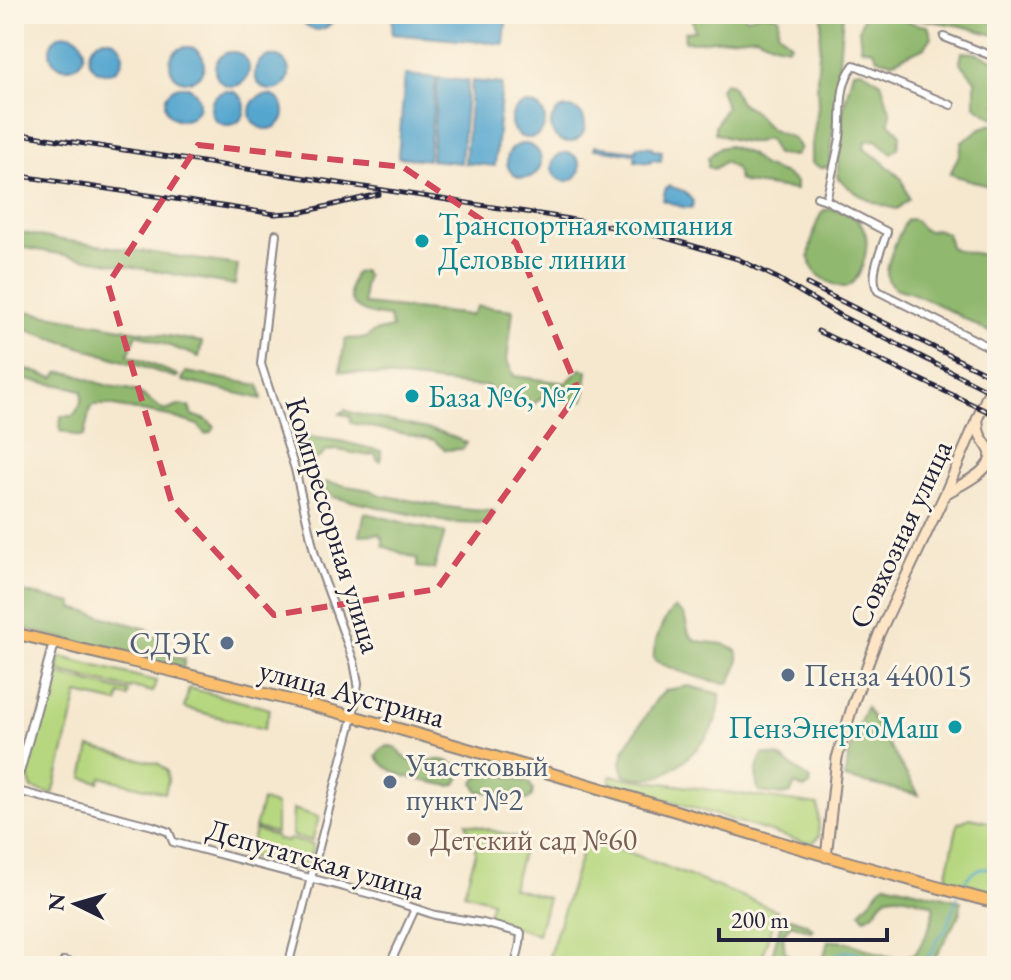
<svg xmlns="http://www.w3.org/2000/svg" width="1011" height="980" font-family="'EB Garamond',serif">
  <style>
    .green { fill: #b6d77f; stroke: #6c7c5d; stroke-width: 2 }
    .forest { fill: #90b86e; stroke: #596d54; stroke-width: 2 }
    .water { fill: #54a6cf; stroke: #3b6485; stroke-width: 2 }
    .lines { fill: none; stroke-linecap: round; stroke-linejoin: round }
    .stream { stroke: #54a6cf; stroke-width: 2 }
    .minor-casing { stroke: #8c8585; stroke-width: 10 }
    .tertiary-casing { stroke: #8c8585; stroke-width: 12 }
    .secondary-casing { stroke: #8c8585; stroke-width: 13 }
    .primary-casing { stroke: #8c8585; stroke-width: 14 }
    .minor { stroke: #fff; stroke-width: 6 }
    .tertiary { stroke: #fff; stroke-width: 8 }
    .secondary { stroke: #fde5c5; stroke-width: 9 }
    .primary { stroke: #fabe6d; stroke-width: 10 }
    .rail-casing { stroke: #22223b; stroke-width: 5 }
    .rail { stroke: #fcf5e5; stroke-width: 2; stroke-dasharray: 6; stroke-linecap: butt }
    .marked { fill: none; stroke: #d1495b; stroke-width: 6; stroke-dasharray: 16 10; stroke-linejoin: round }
    .culture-dot { fill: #0f9aa8; stroke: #fcf5e5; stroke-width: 3 }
    .service-dot { fill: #5c6f8a; stroke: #fcf5e5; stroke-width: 3 }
    .education-dot { fill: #8d6e63; stroke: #fcf5e5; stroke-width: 3 }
    .labels { text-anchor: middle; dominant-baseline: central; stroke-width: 6; stroke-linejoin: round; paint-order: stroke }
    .culture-label { font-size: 30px; fill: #0d838f; stroke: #fcf5e5; text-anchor: start }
    .street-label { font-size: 30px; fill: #22223b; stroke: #fcf5e5 }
    .service-label { font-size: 30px; fill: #4e5e75; stroke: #fcf5e5; text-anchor: start }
    .education-label { font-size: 30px; fill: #785e54; stroke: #fcf5e5; text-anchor: start }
  </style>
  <rect width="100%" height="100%" fill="#fcf5e5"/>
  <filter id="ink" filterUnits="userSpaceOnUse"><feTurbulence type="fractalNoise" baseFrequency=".0125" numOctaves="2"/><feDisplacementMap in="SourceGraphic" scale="16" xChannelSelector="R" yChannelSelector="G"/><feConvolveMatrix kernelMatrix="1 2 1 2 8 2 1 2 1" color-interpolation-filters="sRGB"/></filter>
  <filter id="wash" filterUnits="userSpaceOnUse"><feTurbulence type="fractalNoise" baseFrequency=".006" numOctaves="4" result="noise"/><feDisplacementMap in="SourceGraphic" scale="32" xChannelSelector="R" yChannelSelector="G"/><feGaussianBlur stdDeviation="1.8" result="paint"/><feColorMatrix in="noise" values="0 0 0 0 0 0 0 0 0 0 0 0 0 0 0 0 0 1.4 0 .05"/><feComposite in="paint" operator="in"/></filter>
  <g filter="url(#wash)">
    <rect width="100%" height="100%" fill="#f6e8cf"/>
    <!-- green -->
    <g class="green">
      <path d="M61,657L156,681L153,692L132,687L131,689L57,671Z"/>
      <path d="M56,674L129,692L128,697L120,695L118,703L78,694L53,794L32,789L26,770L49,684L54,681Z"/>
      <path d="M189,688L270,709L264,729L184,708Z"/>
      <path d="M90,747L159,764L167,771L168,781L165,793L101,777L99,782L83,778Z"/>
      <path d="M611,776L818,805L819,836L814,842L806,843L610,782Z"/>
      <path d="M262,801L276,805V833L255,828Z"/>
      <path d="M293,809L319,817L312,841L295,837L292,834Z"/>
      <path d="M970,818L997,824V892L946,878L958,823Z"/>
      <path d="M466,823L526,840L512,888L548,898L538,934L487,919L492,901L464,893L476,852Z"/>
      <path d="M255,830L276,836V839L287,842L290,839L313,845L306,871L248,856Z"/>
      <path d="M587,836L777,910L763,953L792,966H546Z"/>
    </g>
    <!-- forest -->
    <g class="forest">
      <path d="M692,14H744L746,18C758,14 767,12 779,17L778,31L791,44L788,47L774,44L756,36L695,42L684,41L685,32L695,31Z"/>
      <path d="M825,14H843L830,166L821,168L812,163V145L818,107L817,79L822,16Z"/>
      <path d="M872,14C891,14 909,24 928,26L932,37L925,47L892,62L877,58L873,50L861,48L859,29L864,15Z"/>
      <path d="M902,14H970L997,23V36L962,26L906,17Z"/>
      <path d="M962,52L976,53L997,61V120L975,106V80L960,62Z"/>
      <path d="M862,70L881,82L891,114L889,122L900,133L898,148L891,153L876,140L866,141L864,149L878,158L902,179L909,199L897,209C872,204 857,196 838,178V162L842,136L843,110L853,71Z"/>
      <path d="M724,83L732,85L739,102L750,108L771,130L793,138L800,148L795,156L776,154L768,139C764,139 760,141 755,142C742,143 727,138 715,133V126L726,107L720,89Z"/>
      <path d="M992,124L997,127V193L991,187L950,174L960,153L962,142L981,128Z"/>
      <path d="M729,146L750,154L763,166L785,174L796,182V190L746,183L739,180L736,169L724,162L714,169L708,167V158L719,148Z"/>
      <path d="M831,209C842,211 857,216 863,227C871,241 864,275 850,285C845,289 838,286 833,284C806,271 806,258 814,233C816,224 818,217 824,210Z"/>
      <path d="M911,219L915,220C922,229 925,234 936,229L947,233L950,247C960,253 983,253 997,258V334L989,332C964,319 940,304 914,294C905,290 891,290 888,279C883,267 900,231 907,220Z"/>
      <path d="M14,231L49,238L238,265L235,285L14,246Z"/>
      <path d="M362,271L367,276L364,285V304L471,315L478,306L513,310L507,361L514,376L566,383L581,369L587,370L584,400L574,403L566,399L542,397L534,404H524L504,396L487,386H474L340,371L345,339L366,338L374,332L392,328L389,317C359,314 340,305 355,273Z"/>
      <path d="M14,309L202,342L199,357L137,334L128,355L178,375L177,378L14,326Z"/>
      <path d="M14,365L54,378L59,372C75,371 87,380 102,384C116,389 125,386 139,393C149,398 155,406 165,411L181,405L189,407L192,415L207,420L215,427L212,432L205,434L198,425L169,416L108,405H93L90,409L84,436L80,437L60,431L61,416H73C80,408 83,401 82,391L71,387L14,378Z"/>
      <path d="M186,372L259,385L262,399L183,381L182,380Z"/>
      <path d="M345,410L353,413L441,432L467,443L463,449L445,450L434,440L351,423L350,416L340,414Z"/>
      <path d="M302,436L340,441L381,451V461L377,460L376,455L371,454L370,456L337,450L327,451C319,459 308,465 297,462L292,444Z"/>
      <path d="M325,482L370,490L380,495C418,501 456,511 494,511L489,524L451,523L333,497L323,487Z"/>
      <path d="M365,513L445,533L434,569L417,567V559L383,546V539L379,534L360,535Z"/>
      <path d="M14,590L73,603V608L147,629L159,640L156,653L185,659L183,669L14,626Z"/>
      <path d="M675,608L684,615L689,634L696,641L723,644L736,650C742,662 735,672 729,683C711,683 669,669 654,660C652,645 663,617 675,608Z"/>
      <path d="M689,686L720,694C722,726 698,751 674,768C668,771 663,776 657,777C647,779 634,778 624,775L621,763L624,750L656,700L666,690Z"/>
      <path d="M866,707L919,795L844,778L852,742Z"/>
      <path d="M388,746L395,747C400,751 403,757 409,760C424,767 438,751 459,768V779L456,784L451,786C428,781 390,779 376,756L381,749Z"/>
      <path d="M763,754L778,756L811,780L810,785L804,789L795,784L791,793L783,795L760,792L758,790C755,777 756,765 763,754Z"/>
      <path d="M494,773L529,782L533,790L532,796L527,800L504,794L478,791L474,783L478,777Z"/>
      <path d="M886,883L961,901L960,913L931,965L810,966L823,960L828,941C856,938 880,961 904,957C908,957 912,954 916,953C924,939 935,921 933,905C920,901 896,891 885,899C876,906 878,913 865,918L861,912C865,904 870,902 875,895C880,890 879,887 886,883Z"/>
      <path d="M790,918L805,923L813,929L811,931L791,924L783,935L785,952L806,966H795L772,955L781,923Z"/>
    </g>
    <!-- water -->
    <g class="water">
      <path d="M301,14H335C333,24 328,28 318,30C308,29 302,24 301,14Z"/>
      <path d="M393,14H507L504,44L392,34Z"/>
      <circle cx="67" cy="51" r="17"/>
      <circle cx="106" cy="56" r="17"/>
      <circle cx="187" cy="64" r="17"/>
      <circle cx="232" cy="69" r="17"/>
      <circle cx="272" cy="73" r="17"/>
      <path d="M405,75L436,78L428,160L398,157Z"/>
      <path d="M438,78L468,81L461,163L431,160Z"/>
      <path d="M472,81L502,84L495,166L465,163Z"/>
      <circle cx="182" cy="103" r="17"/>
      <circle cx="228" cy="108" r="17"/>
      <circle cx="267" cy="112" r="17"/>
      <circle cx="528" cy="121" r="17"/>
      <circle cx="568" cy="125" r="17"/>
      <circle cx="524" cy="161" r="17"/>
      <path d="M595,146L636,151L637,146L652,147V150L662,151L661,161L651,160L650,163L635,161V154L594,149Z"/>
      <circle cx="566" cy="167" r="14"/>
      <path d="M669,186L684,191L693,201L692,208L682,207L663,200L665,190Z"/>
    </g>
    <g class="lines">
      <!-- stream -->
      <g class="stream">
        <path d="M961,890C967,872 978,866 997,869"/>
        <path d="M828,966L834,956L847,951L903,964L923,960L932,953L937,939L945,931L958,896"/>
      </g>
    </g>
  </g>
  <g filter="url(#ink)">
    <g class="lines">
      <defs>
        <g id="minor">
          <path d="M944,37L997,58"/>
          <path d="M817,197L826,200L887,232C882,249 868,275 878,291L997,351"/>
          <path d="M826,200C831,179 836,159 840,138C843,114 837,86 854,65L951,105"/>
          <path d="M276,234L261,364L295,469L315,555L354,662L358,683L353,717L288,966"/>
          <path d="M14,790L153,826L169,832L173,842L378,896L435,915L483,923L521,933L520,944L515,966"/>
          <path d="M64,961L84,966"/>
          <path d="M389,966L415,909"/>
        </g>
        <path id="tertiary" d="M14,781L20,769L54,643"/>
        <g id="secondary">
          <path d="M947,493C960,485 997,469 990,451C984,439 978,438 978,422"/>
          <path d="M826,857L837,758L854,701L879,634L945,494L997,373"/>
        </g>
        <path id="primary" d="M14,633C128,661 243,687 356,717C570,776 781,847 997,903"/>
      </defs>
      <!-- minor casing -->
      <use href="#minor" class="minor-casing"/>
      <!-- tertiary casing -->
      <use href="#tertiary" class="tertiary-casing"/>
      <!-- secondary casing -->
      <use href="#secondary" class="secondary-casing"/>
      <!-- primary casing -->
      <use href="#primary" class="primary-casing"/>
      <!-- minor -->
      <use href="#minor" class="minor"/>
      <!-- tertiary -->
      <use href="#tertiary" class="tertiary"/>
      <!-- secondary -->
      <use href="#secondary" class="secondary"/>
      <!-- primary -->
      <use href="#primary" class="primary"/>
      <defs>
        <g id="rail">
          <path d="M14,133L552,216L656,235L738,259L777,278L839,315L997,395"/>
          <path d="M14,175L275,214L303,212L379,194"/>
          <path d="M807,284L997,379"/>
          <path d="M818,331L997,416"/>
        </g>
      </defs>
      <!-- rail casing -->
      <use href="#rail" class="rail-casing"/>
      <!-- rail -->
      <use href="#rail" class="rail"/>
    </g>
  </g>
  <!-- marked area -->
  <path class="marked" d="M198,145L403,167L516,243L579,392L437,589L274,615L172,504L108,284Z"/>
  <!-- markers -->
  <g class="culture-dot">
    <circle cx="422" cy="241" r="8"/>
    <circle cx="412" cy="396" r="8"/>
    <circle cx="955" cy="727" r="8"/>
  </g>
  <g class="service-dot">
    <circle cx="227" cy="643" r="8"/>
    <circle cx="788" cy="675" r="8"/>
    <circle cx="390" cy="782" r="8"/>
  </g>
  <circle class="education-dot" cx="414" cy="839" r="8"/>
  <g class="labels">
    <!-- culture labels -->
    <g class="culture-label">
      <text x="438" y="224">Транспортная компания<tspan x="438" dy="34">Деловые линии</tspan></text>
      <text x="428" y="396">База №6, №7</text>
      <text x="939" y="727" text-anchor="end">ПензЭнергоМаш</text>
    </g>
    <!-- street labels -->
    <g class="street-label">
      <text transform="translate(334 525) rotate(73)">Компрессорная улица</text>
      <text transform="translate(900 534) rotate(-65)">Совхозная улица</text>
      <text transform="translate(352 693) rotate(15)">улица Аустрина</text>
      <text transform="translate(316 859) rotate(16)">Депутатская улица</text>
    </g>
    <!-- service labels -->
    <g class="service-label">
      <text x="211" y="643" text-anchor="end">СДЭК</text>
      <text x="804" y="675">Пенза 440015</text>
      <text x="406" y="765">Участковый<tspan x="406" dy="34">пункт №2</tspan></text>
    </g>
    <!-- education labels -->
    <g class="education-label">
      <text x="430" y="839">Детский сад №60</text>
    </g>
  </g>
  <!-- margin -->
  <rect width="1011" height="980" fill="none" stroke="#fcf5e5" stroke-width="48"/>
  <!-- north arrow -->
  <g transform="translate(76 904) rotate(275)" stroke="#fcf5e5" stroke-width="6" paint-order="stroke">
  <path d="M0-6L14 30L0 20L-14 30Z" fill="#22223b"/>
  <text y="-12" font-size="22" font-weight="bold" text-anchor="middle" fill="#22223b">N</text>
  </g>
  <!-- scale -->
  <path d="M719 928v12h168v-12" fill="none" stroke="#22223b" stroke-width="4"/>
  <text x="731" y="928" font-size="24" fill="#22223b" stroke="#fcf5e5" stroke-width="6" paint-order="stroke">200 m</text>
</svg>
